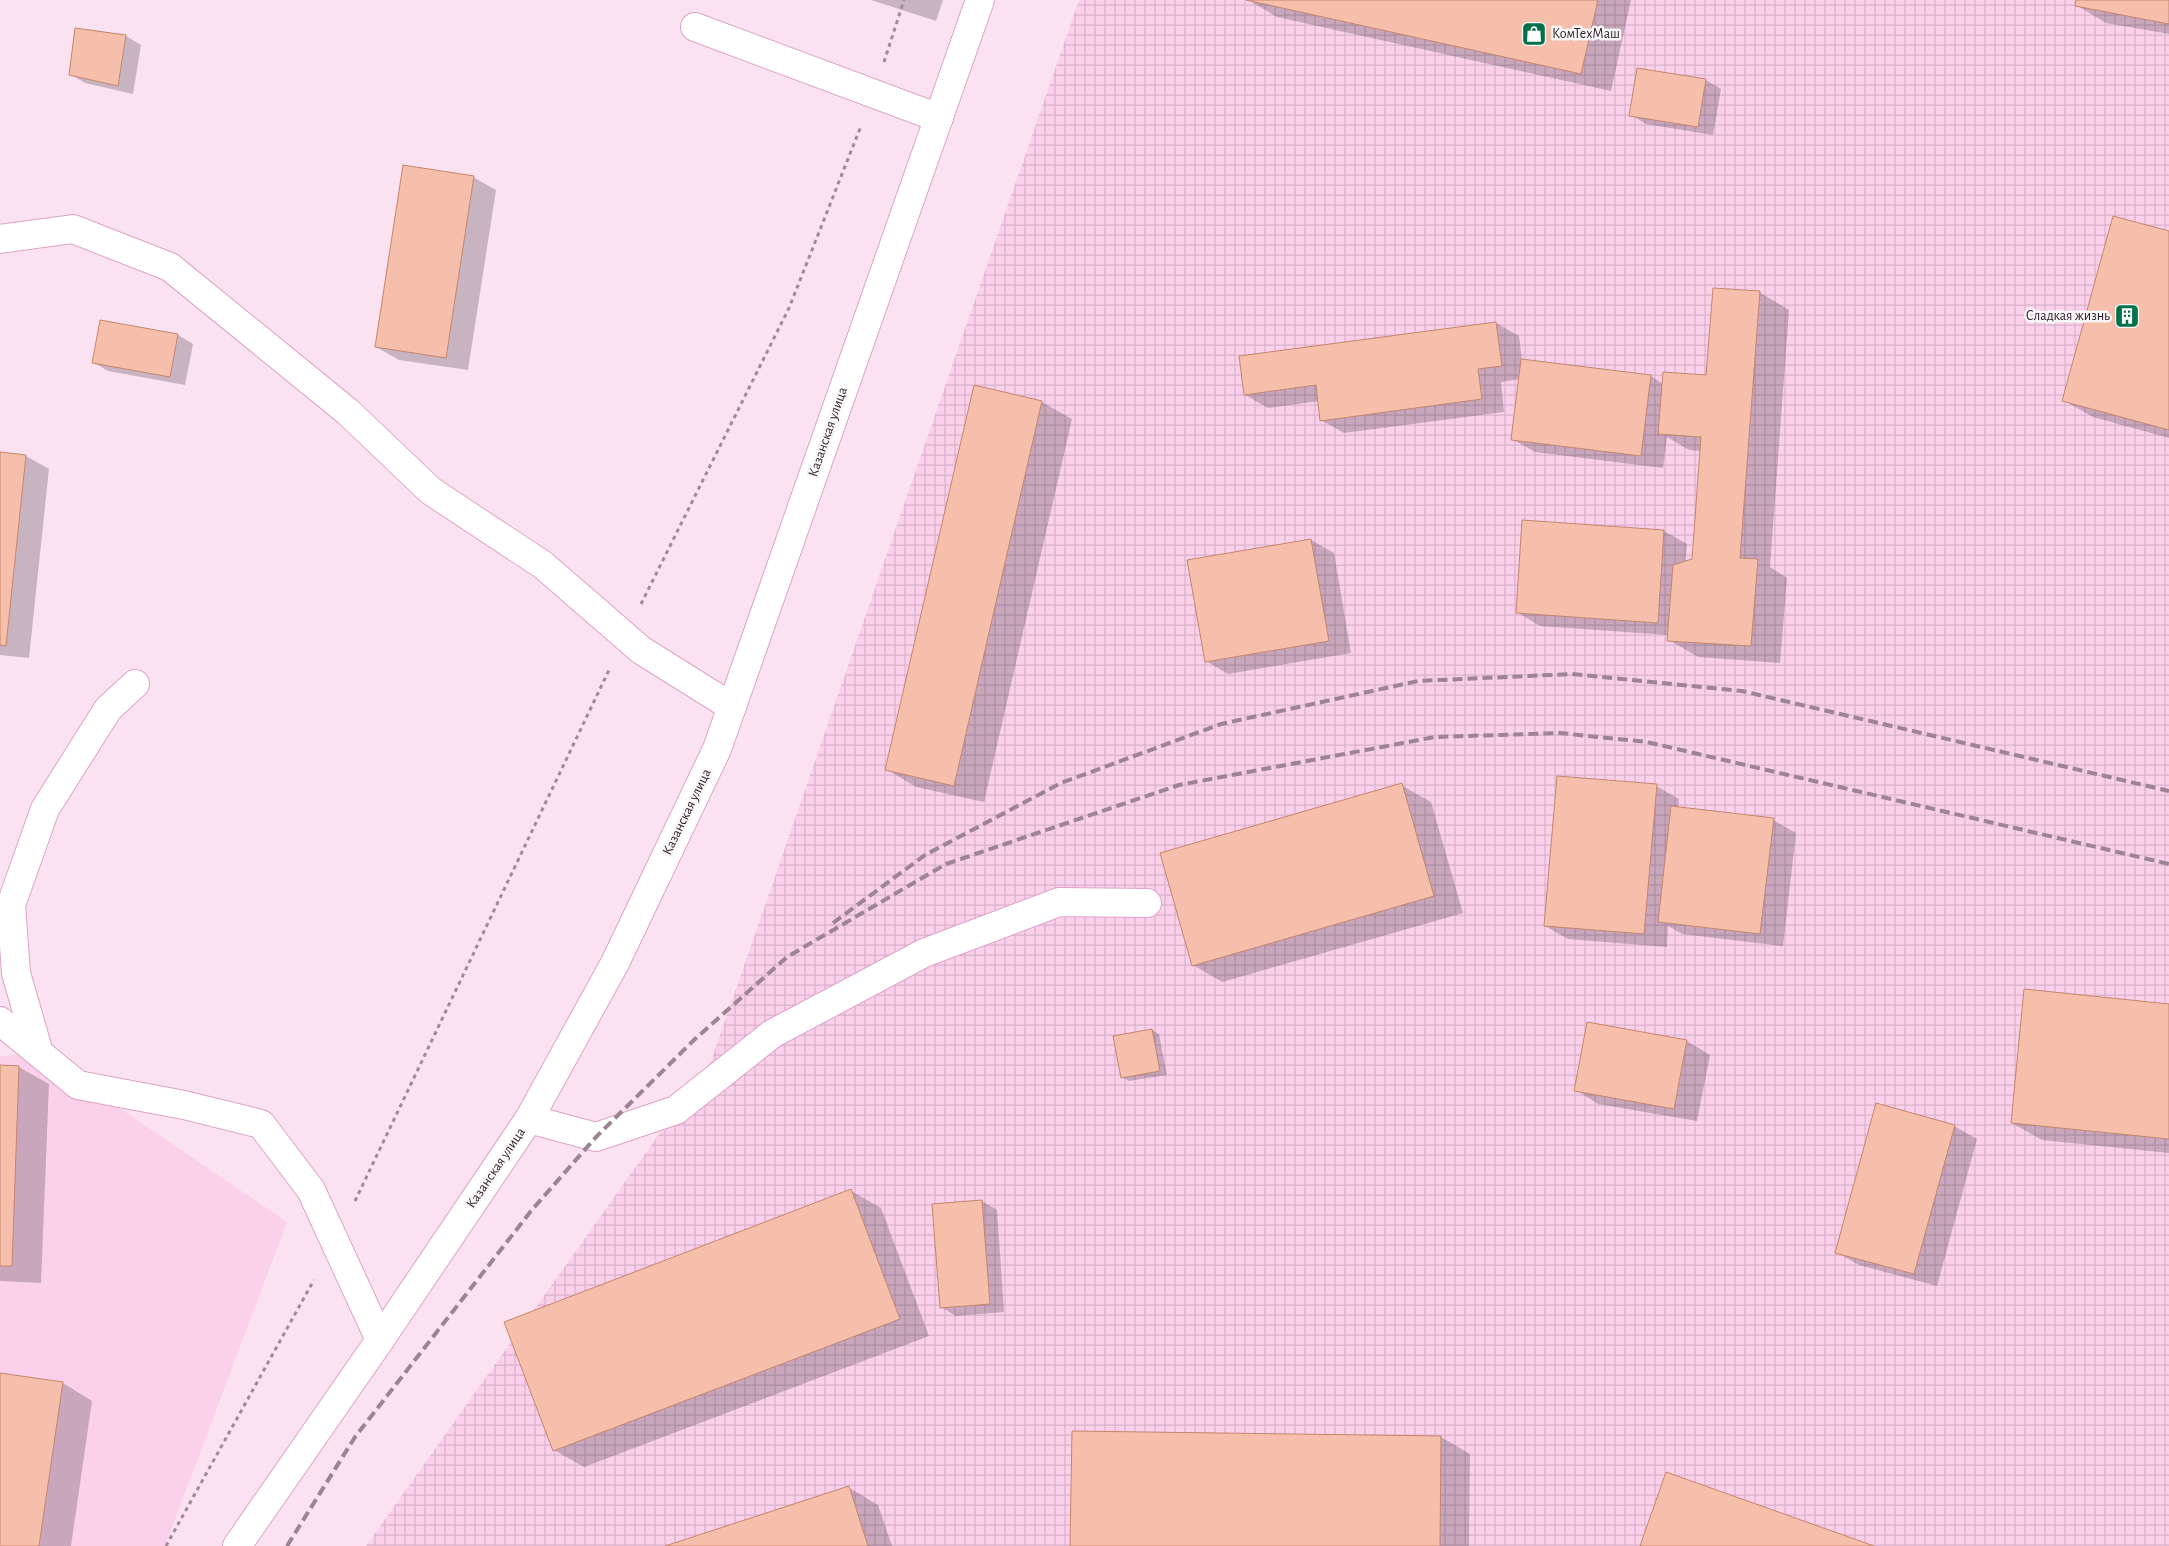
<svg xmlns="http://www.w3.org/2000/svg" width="2169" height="1546" font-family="'Alegreya Sans',sans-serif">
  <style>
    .built { fill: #fbd0eb }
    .industrial { fill: url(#industrial-grid) }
    .shadow { fill: #0003 }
    .building { fill: #f6bfab; stroke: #c5856d }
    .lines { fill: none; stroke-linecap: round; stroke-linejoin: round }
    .minor-casing { stroke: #dfa3c9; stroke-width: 30 }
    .major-casing { stroke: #dfa3c9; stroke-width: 30 }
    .path { stroke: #a08998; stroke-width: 3; stroke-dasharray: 4 4; stroke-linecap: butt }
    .minor { stroke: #fff; stroke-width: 28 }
    .major { stroke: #fff; stroke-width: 28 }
    .rail { stroke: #9c8493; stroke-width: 4; stroke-dasharray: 10 5; stroke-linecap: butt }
    .labels { text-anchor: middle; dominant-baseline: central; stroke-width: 5; stroke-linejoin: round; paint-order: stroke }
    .poi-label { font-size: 14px; fill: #311b2a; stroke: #f7f7f7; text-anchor: start }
    .street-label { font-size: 14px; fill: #311b2a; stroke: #f7f7f7 }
  </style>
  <defs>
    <pattern id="industrial-grid" width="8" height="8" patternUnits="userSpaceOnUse" patternTransform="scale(1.25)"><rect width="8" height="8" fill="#fbd0eb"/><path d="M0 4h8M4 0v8" fill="none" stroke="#d8b2ca"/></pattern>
  </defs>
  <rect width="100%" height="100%" fill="#fbe2f1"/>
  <!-- built -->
  <path class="built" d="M39,1053L287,1222L165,1546H0V1056Z"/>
  <!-- industrial -->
  <path class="industrial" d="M1079,0H2169V1546H366L711,1061Z"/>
  <!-- shadow -->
  <g class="shadow">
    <path d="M871,0H943L936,21Z"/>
    <path d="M1248,0H1631L1611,91L1277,17Z"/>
    <path d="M2077,0H2169V34L2106,23L2076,5Z"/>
    <path d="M76,30L126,36L141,45L133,94L85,83L70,74Z"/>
    <path d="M1706,80L1721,89L1713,135L1646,124L1631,115Z"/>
    <path d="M473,177L496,190L468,370L399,360L376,347Z"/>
    <path d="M2169,232V438L2093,417L2063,400Z"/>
    <path d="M1759,292L1789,310L1770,567L1787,578L1780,663L1698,657L1669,640V635L1540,626L1517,612L1524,521L1664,531L1687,544L1685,563L1693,560L1701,451L1689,450L1667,437L1663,468L1535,452L1512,439L1520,379L1501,382L1504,412L1344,433L1321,420L1319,401L1268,408L1245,395L1496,323L1519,336L1522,360L1651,376L1663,384L1707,376Z"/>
    <path d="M178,335L193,344L185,385L108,371L93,362Z"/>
    <path d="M975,387L1042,402L1072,419L984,802L916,787L886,769Z"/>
    <path d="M0,453L26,456L49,469L29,658L0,655Z"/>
    <path d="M1311,540L1334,553L1351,653L1228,674L1206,661Z"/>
    <path d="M1401,785L1431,802L1463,913L1222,982L1193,965Z"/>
    <path d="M1656,786L1679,799L1678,808L1773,820L1796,833L1783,946L1682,934L1668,926L1667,947L1568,939L1545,926Z"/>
    <path d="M2169,1005V1153L2042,1140L2012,1123Z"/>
    <path d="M1588,1024L1687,1041L1710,1055L1697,1121L1598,1104L1576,1090Z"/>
    <path d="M1152,1030L1159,1034L1167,1075L1129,1081L1122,1077Z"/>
    <path d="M0,1066L19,1067L49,1084L41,1283L0,1281Z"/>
    <path d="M1954,1126L1977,1139L1937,1286L1859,1265L1836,1252Z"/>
    <path d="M851,1191L881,1208L929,1336L584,1467L554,1450Z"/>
    <path d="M982,1201L997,1210L1004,1312L956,1316L941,1307Z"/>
    <path d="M0,1374L63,1383L92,1401L71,1546H0Z"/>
    <path d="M1441,1437L1470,1454L1469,1546H1072Z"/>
    <path d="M848,1487L878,1505L892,1546H669Z"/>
  </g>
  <!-- building -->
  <g class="building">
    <path d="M1246,0H1598L1581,74Z"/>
    <path d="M2076,0H2169V24L2075,6Z"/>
    <path d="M75,28L126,35L118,86L69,75Z"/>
    <path d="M1637,68L1706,79L1698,127L1629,116Z"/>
    <path d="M403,165L474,176L446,358L375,347Z"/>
    <path d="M2113,216L2169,231V430L2062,401Z"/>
    <path d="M1713,288L1760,291L1740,558L1758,559L1751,646L1667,641L1673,565L1692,559L1701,437L1658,434L1663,372L1706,375Z"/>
    <path d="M100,320L178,334L170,377L92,363Z"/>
    <path d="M1496,322L1502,366L1478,369L1482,399L1320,421L1316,385L1244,395L1239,356Z"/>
    <path d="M1521,359L1651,375L1641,456L1511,440Z"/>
    <path d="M974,385L1042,401L954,786L885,770Z"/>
    <path d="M0,452L26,455L6,646L0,645Z"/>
    <path d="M1522,520L1664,530L1658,623L1516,613Z"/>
    <path d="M1311,539L1329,641L1205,662L1187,560Z"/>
    <path d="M1557,776L1657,784L1644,934L1544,926Z"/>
    <path d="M1402,783L1434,896L1192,966L1160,853Z"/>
    <path d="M1671,806L1774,818L1760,934L1658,922Z"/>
    <path d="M2024,989L2169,1004V1139L2011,1123Z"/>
    <path d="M1587,1022L1687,1040L1674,1109L1574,1091Z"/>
    <path d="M1152,1029L1160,1071L1121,1078L1113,1036Z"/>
    <path d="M0,1065L19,1066L12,1266H0Z"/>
    <path d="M1876,1103L1955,1125L1914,1274L1835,1253Z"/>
    <path d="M851,1189L900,1319L553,1451L504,1322Z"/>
    <path d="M982,1200L990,1304L940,1308L932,1204Z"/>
    <path d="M0,1373L63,1382L39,1546H0Z"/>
    <path d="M1072,1431L1441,1436L1440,1546H1070Z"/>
    <path d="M1666,1472L1874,1546H1640Z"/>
    <path d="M849,1486L868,1546H665Z"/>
  </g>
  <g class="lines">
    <defs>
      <g id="minor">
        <path d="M695,27L939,118"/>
        <path d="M0,239L73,229L170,267L348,412L431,491L543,565L641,650L732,707"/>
        <path d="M0,1021L78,1085L184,1105L261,1124L311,1190L380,1340"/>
        <path d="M39,1053L16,973L11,905L45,809L108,709L135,684"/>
        <path d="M529,1119L596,1137L676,1110L772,1034L924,953L1059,902L1147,903"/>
      </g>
      <path id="major" d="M237,1546L380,1340L529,1119L615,963L717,749L980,0"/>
    </defs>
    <!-- minor casing -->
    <use href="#minor" class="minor-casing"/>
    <!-- major casing -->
    <use href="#major" class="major-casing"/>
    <!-- path -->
    <g class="path">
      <path d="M884,62L904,0"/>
      <path d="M641,604L789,308L861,126"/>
      <path d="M355,1201L610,668"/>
      <path d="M166,1546L314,1280"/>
    </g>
    <!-- minor -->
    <use href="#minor" class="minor"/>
    <!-- major -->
    <use href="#major" class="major"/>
    <!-- rail -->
    <g class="rail">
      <path d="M833,923L925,855L1061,783L1221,724L1418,681L1572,674L1742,691L2169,791"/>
      <path d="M287,1546L355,1437L531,1211L596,1137L695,1039L787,957L946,864L1179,785L1435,737L1560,733L1647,742L2169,864"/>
    </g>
  </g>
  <!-- icons -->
  <defs>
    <symbol id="shop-square" viewBox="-11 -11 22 22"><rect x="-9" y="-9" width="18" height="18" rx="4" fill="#02714a" stroke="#f7f7f7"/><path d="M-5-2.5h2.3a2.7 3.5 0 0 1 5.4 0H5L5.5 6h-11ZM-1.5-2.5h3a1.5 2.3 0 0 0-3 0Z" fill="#fff"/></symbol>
    <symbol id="building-square" viewBox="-11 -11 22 22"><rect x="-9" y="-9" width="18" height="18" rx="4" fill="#02714a" stroke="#f7f7f7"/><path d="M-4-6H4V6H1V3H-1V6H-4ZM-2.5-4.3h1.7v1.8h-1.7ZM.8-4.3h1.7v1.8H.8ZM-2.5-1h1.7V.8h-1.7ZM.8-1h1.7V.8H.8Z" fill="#fff"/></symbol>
  </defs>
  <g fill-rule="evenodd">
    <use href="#shop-square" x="1520" y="20" width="28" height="28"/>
    <use href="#building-square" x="2113" y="302" width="28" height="28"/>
  </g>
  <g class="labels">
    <!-- poi labels -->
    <g class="poi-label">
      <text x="1552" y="34">КомТехМаш</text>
      <text x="2110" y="316" text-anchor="end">Сладкая жизнь</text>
    </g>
    <!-- street labels -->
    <g class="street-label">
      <text transform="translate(828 432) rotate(-71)">Казанская улица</text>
      <text transform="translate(687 812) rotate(-64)">Казанская улица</text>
      <text transform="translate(496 1168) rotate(-56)">Казанская улица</text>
    </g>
  </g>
</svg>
